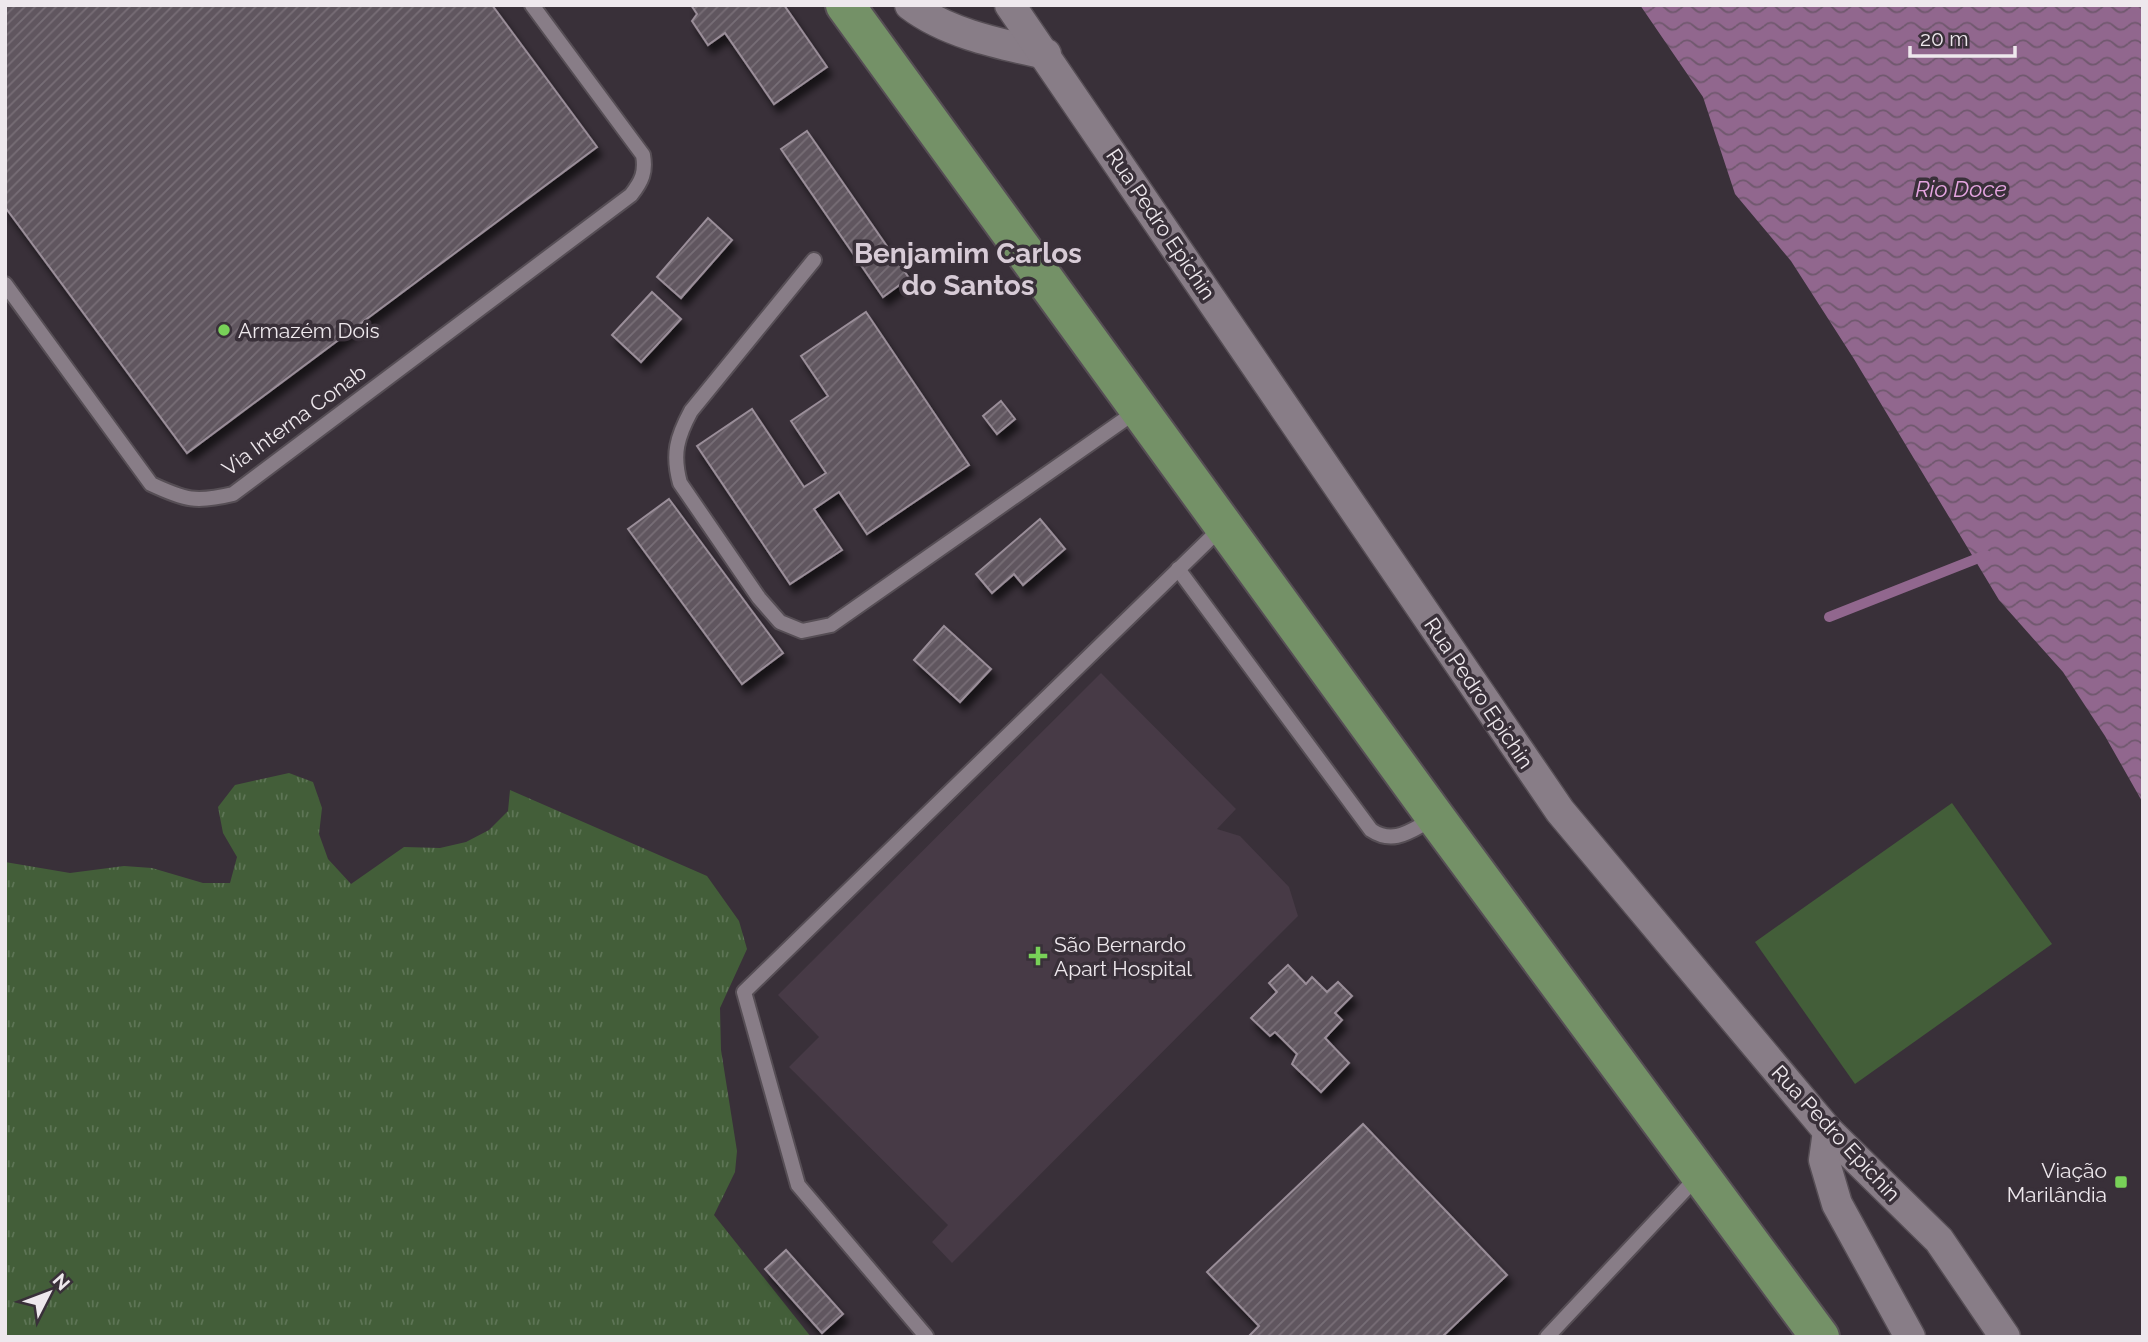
<svg xmlns="http://www.w3.org/2000/svg" width="2148" height="1342" font-family="Raleway,sans-serif">
  <style>
    .built { fill: #473a46 }
    .grass { fill: url(#grass-tufts) }
    .park { fill: #435e39 }
    .water { fill: url(#water-waves) }
    .lines { fill: none; stroke-linecap: round; stroke-linejoin: round }
    .stream { stroke: #91678e; stroke-width: 10 }
    .building { fill: url(#building-hatch); stroke: #9a8e99; stroke-width: 2; filter: url(#shadow) }
    .lane-casing { stroke: #564e55; stroke-width: 18 }
    .street-casing { stroke: #564e55; stroke-width: 33 }
    .primary-casing { stroke: #564e55; stroke-width: 42 }
    .lane { stroke: #887d87; stroke-width: 14 }
    .street { stroke: #887d87; stroke-width: 30 }
    .primary { stroke: #749167; stroke-width: 38 }
    .poi-dot { fill: #78d158; stroke: #393039; stroke-width: 2.5 }
    .labels { text-anchor: middle; dominant-baseline: central; stroke-width: 7; stroke-linejoin: round; paint-order: stroke }
    .street-label { font-size: 21px; fill: #eee8ed; stroke: #393039 }
    .poi-label { font-size: 21px; fill: #eee8ed; stroke: #393039; text-anchor: start }
    .water-label { font-size: 23px; font-style: italic; fill: #e5a5e1; stroke: #393039 }
    .district-label { font-size: 28px; font-weight: bold; fill: #d7cbd6; stroke: #393039 }
  </style>
  <defs>
    <pattern id="grass-tufts" width="24" height="20" patternUnits="userSpaceOnUse" patternTransform="scale(1.75)"><rect width="24" height="20" fill="#435e39"/><path d="M3 7l-1-3M5 7V3M7 7l1-3M15 17l-1-3M17 17v-4M19 17l1-3" fill="none" stroke="#5e7556"/></pattern>
    <pattern id="water-waves" width="16" height="10" patternUnits="userSpaceOnUse" patternTransform="scale(1.75)"><rect width="16" height="10" fill="#91678e"/><path d="M0 5q4-4 8 0t8 0" fill="none" stroke="#70586e"/></pattern>
    <pattern id="building-hatch" width="6" height="6" patternUnits="userSpaceOnUse" patternTransform="scale(1.75)"><rect width="6" height="6" fill="#60565f"/><path d="M-1 1l2-2M0 6l6-6M5 7l2-2" fill="none" stroke="#776e76"/></pattern>
    <filter id="shadow"><feDropShadow dx="4.5" dy="8" stdDeviation="3.5" flood-color="#0009"/></filter>
  </defs>
  <rect width="100%" height="100%" fill="#393039"/>
  <!-- built -->
  <path class="built" d="M1101,673L1236,809L1217,829L1240,836L1289,887L1298,916L952,1263L932,1242L948,1225L789,1067L819,1037L778,995Z"/>
  <!-- grass -->
  <path class="grass" d="M289,773L313,782L322,808L319,834L328,859L351,884L404,847L440,848L466,842L489,830L508,811L510,790L707,876L739,921L747,949L720,1008L721,1050L737,1151L735,1172L714,1215L811,1337H5V862L70,873L124,866L152,868L203,883H230L237,857L223,833L218,807L235,785Z"/>
  <!-- park -->
  <path class="park" d="M1952,803L2052,944L1855,1084L1755,942Z"/>
  <!-- water -->
  <path class="water" d="M1640,5H2143V803L2105,736L2063,672L1999,600L1854,359L1791,261L1735,194L1703,97Z"/>
  <g class="lines">
    <!-- stream -->
    <path class="stream" d="M1829,617L1986,555"/>
  </g>
  <!-- building -->
  <g class="building">
    <path d="M5,5H492L597,147L187,453L5,207Z"/>
    <path d="M691,5H784L827,67L774,104L725,33L708,45L692,21L697,14Z"/>
    <path d="M807,131L909,278L883,297L781,149Z"/>
    <path d="M708,218L732,240L681,298L657,277Z"/>
    <path d="M652,292L681,319L641,362L612,335Z"/>
    <path d="M866,312L969,465L867,534L839,492L814,509L842,550L790,584L697,446L752,409L804,487L826,473L791,421L828,396L801,356Z"/>
    <path d="M1001,401L1015,419L997,434L983,416Z"/>
    <path d="M669,499L783,653L742,684L628,529Z"/>
    <path d="M1040,519L1065,549L1023,585L1014,574L992,593L976,574Z"/>
    <path d="M944,626L991,669L960,702L914,660Z"/>
    <path d="M1288,965L1306,984L1312,977L1327,992L1338,982L1352,996L1335,1013L1342,1020L1325,1038L1349,1063L1321,1092L1292,1064L1297,1054L1275,1032L1270,1036L1251,1018L1277,992L1269,983Z"/>
    <path d="M1363,1124L1507,1275L1442,1337H1248L1259,1326L1207,1272Z"/>
    <path d="M786,1250L843,1314L822,1333L765,1269Z"/>
  </g>
  <g class="lines">
    <defs>
      <g id="lane">
        <path d="M814,260L691,411C677,437 672,454 680,483L759,598L780,622L802,631L831,625L1138,410"/>
        <path d="M5,284L151,484C185,500 196,503 233,494L631,195C642,181 646,172 643,155L532,5"/>
        <path d="M1178,569L1371,830C1395,846 1412,829 1435,818"/>
        <path d="M926,1336L798,1185L744,992L1222,527"/>
        <path d="M1547,1337L1698,1176"/>
      </g>
      <g id="street">
        <path d="M910,5C948,34 1001,44 1046,54"/>
        <path d="M1010,5L1560,811L1828,1131L1939,1240L2005,1337"/>
        <path d="M1828,1131L1824,1160L1837,1204L1910,1337"/>
      </g>
      <path id="primary" d="M845,5L1436,818L1820,1337"/>
    </defs>
    <!-- lane casing -->
    <use href="#lane" class="lane-casing"/>
    <!-- street casing -->
    <use href="#street" class="street-casing"/>
    <!-- primary casing -->
    <use href="#primary" class="primary-casing"/>
    <!-- lane -->
    <use href="#lane" class="lane"/>
    <!-- street -->
    <use href="#street" class="street"/>
    <!-- primary -->
    <use href="#primary" class="primary"/>
  </g>
  <!-- markers -->
  <g class="poi-dot">
    <circle cx="224" cy="330" r="7"/>
    <path d="M1034.5 945.5h7v7h7v7h-7v7h-7v-7h-7v-7h7z"/>
    <rect x="2114" y="1175" width="14" height="14" rx="3.5"/>
  </g>
  <g class="labels">
    <!-- street labels -->
    <g class="street-label">
      <text transform="translate(1161 224) rotate(56)">Rua Pedro Epichin</text>
      <text transform="translate(294 420) rotate(-36)">Via Interna Conab</text>
      <text transform="translate(1479 693) rotate(56)">Rua Pedro Epichin</text>
      <text transform="translate(1836 1133) rotate(47)">Rua Pedro Epichin</text>
    </g>
    <!-- poi labels -->
    <g class="poi-label">
      <text x="238" y="330">Armazém Dois</text>
      <text x="1054" y="944">São Bernardo<tspan x="1054" dy="24">Apart Hospital</tspan></text>
      <text x="2107" y="1170" text-anchor="end">Viação<tspan x="2107" dy="24">Marilândia</tspan></text>
    </g>
    <!-- water labels -->
    <g class="water-label">
      <text x="1961" y="188">Rio Doce</text>
    </g>
    <!-- district labels -->
    <g class="district-label">
      <text x="968" y="253">Benjamim Carlos<tspan x="968" dy="32">do Santos</tspan></text>
    </g>
  </g>
  <!-- border -->
  <rect width="2148" height="1342" fill="none" stroke="#eee8ed" stroke-width="14"/>
  <!-- north arrow -->
  <g transform="translate(49 1293) rotate(48)" stroke="#393039" stroke-width="5" paint-order="stroke">
  <path d="M0-5L12 26L0 18L-12 26Z" fill="#eee8ed"/>
  <text y="-10" font-size="19" font-weight="bold" text-anchor="middle" fill="#eee8ed">N</text>
  </g>
  <!-- scale -->
  <path d="M1910 46v10h105v-10" fill="none" stroke="#eee8ed" stroke-width="3.5"/>
  <text x="1920" y="46" font-size="21" fill="#eee8ed" stroke="#393039" stroke-width="5" paint-order="stroke">20 m</text>
</svg>
